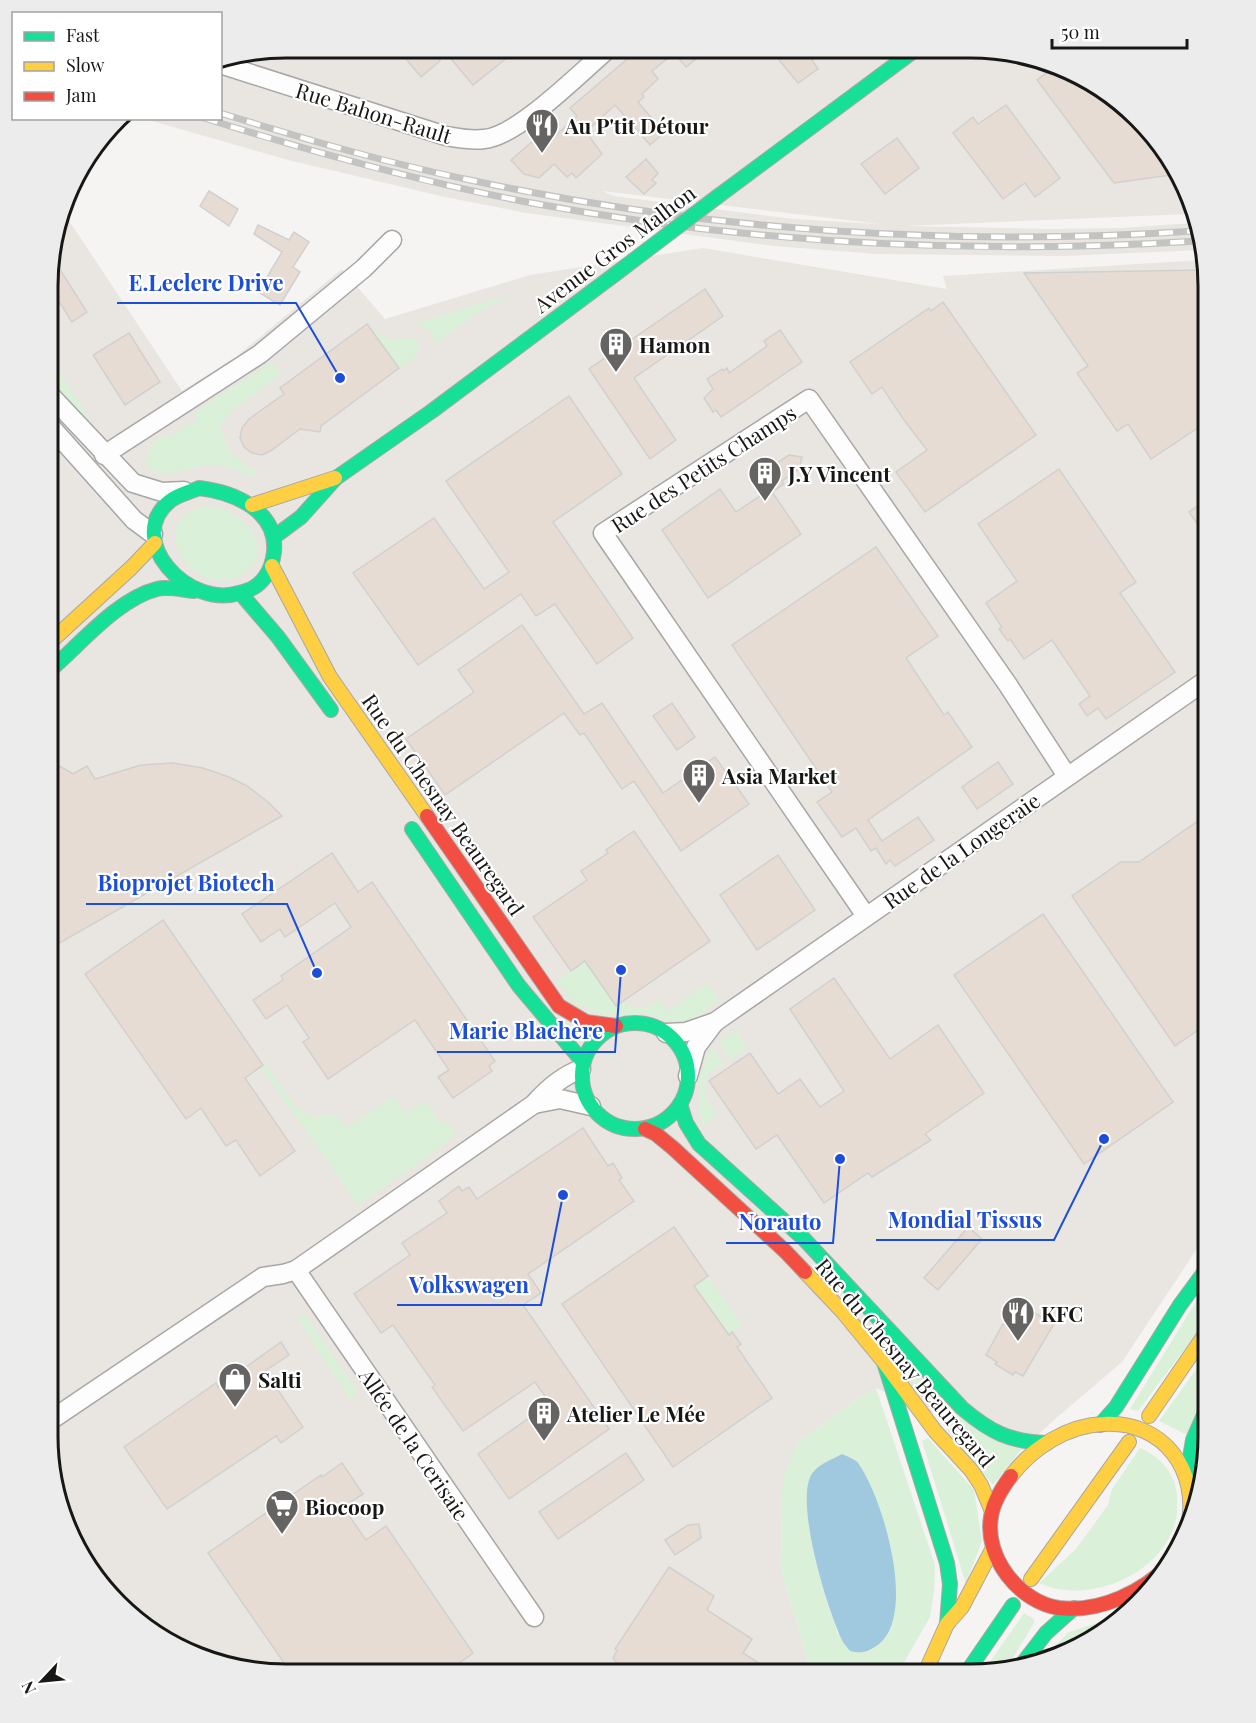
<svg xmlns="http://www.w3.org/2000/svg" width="1256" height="1723" font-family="'Playfair Display',serif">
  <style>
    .built { fill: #e9e6e1; fill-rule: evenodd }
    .green { fill: #daf0d8; fill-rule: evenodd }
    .water { fill: #a0c9df }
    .building { fill: #e6dcd4; stroke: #d1d0cf; stroke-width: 1.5 }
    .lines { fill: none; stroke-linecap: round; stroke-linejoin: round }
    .street-casing { stroke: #a8a7a6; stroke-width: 21 }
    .fast-casing { stroke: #a8a7a6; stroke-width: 16 }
    .slow-casing { stroke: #a8a7a6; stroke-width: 16 }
    .jam-casing { stroke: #a8a7a6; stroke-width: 16 }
    .street { stroke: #fefdfd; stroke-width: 18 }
    .fast { stroke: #16e098; stroke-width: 14 }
    .slow { stroke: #ffcf43; stroke-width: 14 }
    .jam { stroke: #f24e42; stroke-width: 14 }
    .rail-casing { stroke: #c3c3c2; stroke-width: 7 }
    .rail { stroke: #fff; stroke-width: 4.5; stroke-dasharray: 14; stroke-linecap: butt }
    .fast-bridge-casing { stroke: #a8a7a6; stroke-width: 16; stroke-linecap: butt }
    .fast-bridge { stroke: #16e098; stroke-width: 14 }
    .labels { text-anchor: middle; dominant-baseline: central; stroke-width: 4.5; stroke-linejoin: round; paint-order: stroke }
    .street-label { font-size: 21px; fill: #171716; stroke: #fff }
    .poi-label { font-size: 21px; font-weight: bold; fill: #171716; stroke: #fff; text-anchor: start }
    .rim { fill: none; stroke: #171716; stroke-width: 3 }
    .leader { fill: none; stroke: #1d4ed8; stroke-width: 2 }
    .callout-dot { fill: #1d4ed8; stroke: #fff; stroke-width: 2 }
    .callout-label { font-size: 22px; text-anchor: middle; font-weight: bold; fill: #1d4ed8; stroke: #fff; stroke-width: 4.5; stroke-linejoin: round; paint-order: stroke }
  </style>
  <rect width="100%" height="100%" fill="#f5f4f3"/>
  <!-- built -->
  <g class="built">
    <path d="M286,48L1001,50L1061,66L1114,97L1184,181L1191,214L905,226L1050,229L1122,228L1193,223L1200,250L1065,256L877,254L774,246L526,213L445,197L288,160L145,119L220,118L221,59ZM602,191L880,224L794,219L614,196Z"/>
    <path d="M64,213L182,391L237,356L342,269L385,319L530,275L703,248L947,289L943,276L1202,260L1208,286V1232L1122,1362L1054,1420L1020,1451L876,1388L853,1402L797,1444L781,1505L782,1572L812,1675L256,1673L154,1635L107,1594L72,1542L48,1437L50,255Z"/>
    <path d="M1119,1621L1075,1651L1052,1656Z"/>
  </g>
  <!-- green -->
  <g class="green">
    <path d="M509,295V297L479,312L434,344C433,331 426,327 414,324Z"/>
    <path d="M367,323C375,332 383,340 396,339C404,339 409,337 416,339L420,348L414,358L400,369Z"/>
    <path d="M271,362L281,374L231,411L220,427C225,446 237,464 256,471L253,478C239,470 225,464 208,465C190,465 153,486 145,460L154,440L160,436L166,438L197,420L195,412Z"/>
    <path d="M58,370L91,420L87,423L50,382V375Z"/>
    <path d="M204,506C240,506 281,549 243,574C198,604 140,523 204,506Z"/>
    <path d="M585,961L616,1006L624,1000L628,1005L639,1009L660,1000L668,1011L708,983L719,1000L695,1018L676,1024L647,1014L604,1015L576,1004L556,981Z"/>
    <path d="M736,1031L747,1048L730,1060L719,1042Z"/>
    <path d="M714,1047L724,1064L707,1074L705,1096L717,1115L702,1126C696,1101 698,1067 714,1047Z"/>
    <path d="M266,1065L297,1109L315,1117L336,1115L346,1128L394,1096L406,1114L426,1101L440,1123L448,1121L456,1132L443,1146L358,1205L261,1067Z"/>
    <path d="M708,1276L742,1325L728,1335L694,1286Z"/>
    <path d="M1208,1282V1318L1138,1411L1130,1409Z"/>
    <path d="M305,1314L357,1391L351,1401L297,1318Z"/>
    <path d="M1208,1353L1207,1397L1187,1435L1159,1421Z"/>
    <path d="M911,1372L1020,1451L993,1485L951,1435L908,1374Z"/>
    <path d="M876,1388L935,1565L934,1592L930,1617L897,1675H812L782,1572L781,1505L783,1479L797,1444L853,1402ZM842,1454L870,1486L881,1513L892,1551L850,1651L838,1634L827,1602L809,1527L813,1471Z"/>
    <path d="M928,1438L974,1490L982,1541L966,1584L922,1441Z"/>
    <path d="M1140,1448C1160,1456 1176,1474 1177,1496C1177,1504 1178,1512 1176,1519C1164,1574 1088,1606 1039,1583L1076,1549L1108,1505L1112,1489Z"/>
    <path d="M1130,1612L1118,1622L1099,1632L1100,1634L1090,1640L1043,1658L1069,1632Z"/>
    <path d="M1024,1613L1034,1619V1623L1008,1666L983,1672Z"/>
  </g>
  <!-- water -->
  <path class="water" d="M842,1454C848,1457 855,1459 858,1463C883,1497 917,1614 879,1644C868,1652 862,1654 850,1651C845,1645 840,1638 838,1631C826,1603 792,1494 814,1471C821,1463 833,1459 842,1454Z"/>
  <!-- building -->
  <g class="building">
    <path d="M397,48H429L440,61L421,77Z"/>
    <path d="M442,48L500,49L508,57L473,85Z"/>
    <path d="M639,49H708L686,67L674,53L652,71L658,79L642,94L644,97L638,102L664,133L650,145L615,105L586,132L602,154L576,178L572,173L567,177L554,164L539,178L524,174L511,160L534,140L542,148L577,116L570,108Z"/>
    <path d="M770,49L803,50H827L812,60L818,69L798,83Z"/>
    <path d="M1057,65L1114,97L1178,174L1114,183L1037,80Z"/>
    <path d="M1006,105L1060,178L1035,197L1025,183L1003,199L953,133L973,117L978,124Z"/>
    <path d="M897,138L919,168L885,194L861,164Z"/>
    <path d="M646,159L658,173L652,180L656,183L644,194L626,177Z"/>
    <path d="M209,191L238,209L229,226L200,206Z"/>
    <path d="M258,225L289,240L294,232L309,242L293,267L300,272L280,305L258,292L282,252L254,234Z"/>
    <path d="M50,254L87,312L72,322L50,287Z"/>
    <path d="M1204,270L1208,286V421L1151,459L1128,424L1117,431L1077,373L1088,366L1024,273Z"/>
    <path d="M705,289L723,316L634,378L676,440L650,459L589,369Z"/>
    <path d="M943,302L1036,435L925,512L896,472L927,450L904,420L882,387L872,394L850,362L929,308L931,311Z"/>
    <path d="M367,324L399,368L321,426L320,432L300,429L272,450L262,455L252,453L244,447L240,438L242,428L249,419L284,394L280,388Z"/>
    <path d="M780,330L802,362L721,417L716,410L713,412L704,398L713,389L707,379L722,369L723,371L727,368L729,373L767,346L764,341Z"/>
    <path d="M129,333L160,382L125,405L93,355Z"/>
    <path d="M569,396L622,474L553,522L633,638L597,664L555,604L536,616L521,594L418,665L353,573L434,518L484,589L509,572L446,481Z"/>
    <path d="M789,455L802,457L799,469L782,481L784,484L772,492L801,534L708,598L662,530L720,489L736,512L769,490L764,481L776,472L772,466Z"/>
    <path d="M1059,469L1136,582L1120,593L1175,672L1106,719L1098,708L1087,716L1079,704L1090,696L1052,640L1024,659L1010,639L1008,641L999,629L1002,627L986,603L1017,581L978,524Z"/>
    <path d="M1208,499V539L1189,512Z"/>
    <path d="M876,547L938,636L906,658L944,715L948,712L972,747L868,820L882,841L918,817L934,840L895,866L890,860L886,864L876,848L871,851L856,828L842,837L817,802L832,792L732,645Z"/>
    <path d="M522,625L584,714L602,703L663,793L715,757L749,804L681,851L634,781L622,789L584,733L580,735L564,713L445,795L406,739L474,692L458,670Z"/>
    <path d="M672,703L695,737L677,750L653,716Z"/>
    <path d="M998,762L1013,784L977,809L962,787Z"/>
    <path d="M54,763L73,774L87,766L95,779L141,765L173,763L203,768L229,777L247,786L268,802L282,816L49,949V771Z"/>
    <path d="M1208,814V1023L1175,1046L1072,896L1121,862H1139Z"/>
    <path d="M634,831L710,941L616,1006L585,961L571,971L533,917L587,880L581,871L608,853L606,850Z"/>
    <path d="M332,853L358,892L372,882L495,1061L489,1066L492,1071L453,1098L438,1077L449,1070L415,1020L328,1079L303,1042L309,1038L287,1005L266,1019L253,1000L283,980L281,976L351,927L335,903L285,937L280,929L261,942L242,914Z"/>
    <path d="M778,855L815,910L757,950L720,895Z"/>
    <path d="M1043,914L1173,1102L1084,1164L954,975Z"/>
    <path d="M163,920L263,1065L245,1078L295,1151L260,1176L236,1140L226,1146L201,1108L186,1119L85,974Z"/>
    <path d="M834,978L890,1059L938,1025L984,1093L925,1134L931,1140L872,1177L868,1173L824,1203L777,1135L756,1149L709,1081L750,1053L778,1094L800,1079L820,1107L844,1091L790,1009Z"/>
    <path d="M583,1128L608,1166L613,1163L622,1178L619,1180L634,1201L528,1274L541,1293L523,1305L609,1429L509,1499L478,1454L550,1403L535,1382L463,1431L432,1387L435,1385L393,1325L381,1333L354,1294L410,1255L402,1243L447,1213L439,1201L459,1186L462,1191L469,1187L477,1199Z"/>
    <path d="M674,1227L708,1276L694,1286L729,1335L732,1332L741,1344L737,1347L772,1398L673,1467L562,1304Z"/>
    <path d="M968,1227L982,1239L938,1290L924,1278Z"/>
    <path d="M1028,1309L1054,1324L1023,1376L1015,1372L1013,1375L995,1364L997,1362L986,1355L1003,1324L1015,1331Z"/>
    <path d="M281,1342L289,1355L265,1371L303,1427L281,1443L276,1436L167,1509L124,1447L216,1383L218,1387Z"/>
    <path d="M626,1453L644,1480L558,1539L539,1512Z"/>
    <path d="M342,1463L363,1494L343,1507L366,1540L386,1526L473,1653L444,1674L291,1673L208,1553L321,1475L322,1477Z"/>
    <path d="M699,1524L701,1538L675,1555L665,1540L688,1525Z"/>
    <path d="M669,1567L714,1596L707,1610L752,1639L743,1653L776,1674H625L613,1658L617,1651L615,1649Z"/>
  </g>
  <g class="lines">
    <defs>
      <g id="street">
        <path d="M220,64L446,136C458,138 471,141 484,139C517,137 581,72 608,49"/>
        <path d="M50,395L133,483L162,492L184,491"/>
        <path d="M50,426L134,520L153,534"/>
        <path d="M104,455L260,354L364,268L392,240"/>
        <path d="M866,916L603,533L809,399L1008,685L1067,776"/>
        <path d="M666,1033L686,1032L715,1022L1208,679"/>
        <path d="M688,1076L696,1047L714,1023"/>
        <path d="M534,1104L560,1099L591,1106"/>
        <path d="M296,1270L534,1617"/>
        <path d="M48,1422L263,1277L283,1274L296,1270L534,1104C547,1089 562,1076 581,1069"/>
      </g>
      <g id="fast">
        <path d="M717,197L915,50"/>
        <path d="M199,488C233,492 278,510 274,552C273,561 271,569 265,577C258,587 250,590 239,593C188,609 123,539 170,501C177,495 190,492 199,488Z"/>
        <path d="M274,537L301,517L336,478L432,411L614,275"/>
        <path d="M242,595L278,637L331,710"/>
        <path d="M49,671C80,645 117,599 157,589C168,586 182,590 194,591"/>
        <path d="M412,829L519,986L583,1062"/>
        <circle cx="635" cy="1076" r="53"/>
        <path d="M680,1104L686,1123L699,1144L804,1239L962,1408C990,1432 1010,1442 1047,1443"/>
        <path d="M884,1362L947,1563L950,1584L947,1624"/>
        <path d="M1100,1425L1116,1407L1180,1305L1208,1267"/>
        <path d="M1187,1475L1193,1440L1207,1408"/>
        <path d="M1023,1663L1046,1633L1074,1608"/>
        <path d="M965,1675L1013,1605"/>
      </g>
      <g id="slow">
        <path d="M252,505L335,478"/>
        <path d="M272,566L330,677L427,816"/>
        <path d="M49,643L131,568L155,543"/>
        <path d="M805,1272L842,1311L884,1362L935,1431L971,1470L981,1485L991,1509"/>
        <path d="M1149,1416L1208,1330"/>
        <path d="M1011,1476C1032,1448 1068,1425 1104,1424C1164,1421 1200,1471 1188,1527"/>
        <path d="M1031,1579L1129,1442"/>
        <path d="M924,1675L947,1624L962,1607L992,1550"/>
      </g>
      <g id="jam">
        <path d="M427,816L559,1006L586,1022L616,1026"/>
        <path d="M645,1129L656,1134L673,1148L785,1251L805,1272"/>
        <path d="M1011,1476C1002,1488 993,1502 991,1517C984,1557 1019,1602 1059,1608C1099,1613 1144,1592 1171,1563"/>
      </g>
    </defs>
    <!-- street casing -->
    <use href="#street" class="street-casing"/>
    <!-- fast casing -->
    <use href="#fast" class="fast-casing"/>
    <!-- slow casing -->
    <use href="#slow" class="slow-casing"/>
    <!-- jam casing -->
    <use href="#jam" class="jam-casing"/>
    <!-- street -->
    <use href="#street" class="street"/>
    <!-- fast -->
    <use href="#fast" class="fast"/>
    <!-- slow -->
    <use href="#slow" class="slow"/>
    <!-- jam -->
    <use href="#jam" class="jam"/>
    <defs>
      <g id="rail">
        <path d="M220,113C302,138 386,163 470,180C708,231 952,247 1195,231"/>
        <path d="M204,118C312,152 421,182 532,203C752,244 975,255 1198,241"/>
      </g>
    </defs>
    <!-- rail casing -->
    <use href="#rail" class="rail-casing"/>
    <!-- rail -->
    <use href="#rail" class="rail"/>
    <defs>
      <path id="fast-bridge" d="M614,275L717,197"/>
    </defs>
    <!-- fast-bridge casing -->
    <use href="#fast-bridge" class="fast-bridge-casing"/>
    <!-- fast-bridge -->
    <use href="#fast-bridge" class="fast-bridge"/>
  </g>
  <!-- icons -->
  <defs>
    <symbol id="restaurant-pin" viewBox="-11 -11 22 30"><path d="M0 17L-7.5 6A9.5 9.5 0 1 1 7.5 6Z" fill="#656463" stroke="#fff"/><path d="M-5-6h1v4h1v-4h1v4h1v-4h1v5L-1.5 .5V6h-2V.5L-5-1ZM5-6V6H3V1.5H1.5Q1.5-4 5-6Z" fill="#fff"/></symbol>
    <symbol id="building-pin" viewBox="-11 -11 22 30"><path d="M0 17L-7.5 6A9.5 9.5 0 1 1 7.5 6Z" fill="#656463" stroke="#fff"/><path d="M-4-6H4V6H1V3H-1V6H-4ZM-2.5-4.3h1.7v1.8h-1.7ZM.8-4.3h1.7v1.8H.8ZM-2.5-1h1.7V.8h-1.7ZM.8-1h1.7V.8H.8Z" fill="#fff"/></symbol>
    <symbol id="shop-pin" viewBox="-11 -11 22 30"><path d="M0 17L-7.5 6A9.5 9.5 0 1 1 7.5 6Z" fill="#656463" stroke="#fff"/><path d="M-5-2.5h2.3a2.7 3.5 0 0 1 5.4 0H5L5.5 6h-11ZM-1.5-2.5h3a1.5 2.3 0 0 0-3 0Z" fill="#fff"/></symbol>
    <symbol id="supermarket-pin" viewBox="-11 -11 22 30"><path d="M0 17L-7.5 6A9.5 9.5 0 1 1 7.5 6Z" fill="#656463" stroke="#fff"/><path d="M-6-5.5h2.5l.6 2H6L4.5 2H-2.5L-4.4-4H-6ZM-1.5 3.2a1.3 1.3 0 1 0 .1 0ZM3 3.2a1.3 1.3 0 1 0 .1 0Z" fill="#fff"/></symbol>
  </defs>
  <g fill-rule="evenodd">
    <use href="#restaurant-pin" x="523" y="106" width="38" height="52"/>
    <use href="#building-pin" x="597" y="325" width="38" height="52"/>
    <use href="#building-pin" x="746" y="454" width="38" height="52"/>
    <use href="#building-pin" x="680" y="756" width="38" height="52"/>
    <use href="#restaurant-pin" x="999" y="1294" width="38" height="52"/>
    <use href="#shop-pin" x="216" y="1360" width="38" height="52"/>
    <use href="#building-pin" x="525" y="1394" width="38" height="52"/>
    <use href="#supermarket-pin" x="263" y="1487" width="38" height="52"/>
  </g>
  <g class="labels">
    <!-- street labels -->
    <g class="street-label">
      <text transform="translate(374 112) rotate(17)">Rue Bahon-Rault</text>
      <text transform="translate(614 248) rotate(-37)">Avenue Gros Malhon</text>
      <text transform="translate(703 468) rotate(-33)">Rue des Petits Champs</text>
      <text transform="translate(444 804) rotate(55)">Rue du Chesnay Beauregard</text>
      <text transform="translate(961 850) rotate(-35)">Rue de la Longeraie</text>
      <text transform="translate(906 1362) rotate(50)">Rue du Chesnay Beauregard</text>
      <text transform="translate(415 1444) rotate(56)">Allée de la Cerisaie</text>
    </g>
    <!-- poi labels -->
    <g class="poi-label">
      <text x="565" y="125">Au P'tit Détour</text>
      <text x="639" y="344">Hamon</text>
      <text x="788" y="473">J.Y Vincent</text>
      <text x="722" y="775">Asia Market</text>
      <text x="1041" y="1313">KFC</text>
      <text x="258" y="1379">Salti</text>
      <text x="567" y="1413">Atelier Le Mée</text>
      <text x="305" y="1506">Biocoop</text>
    </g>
  </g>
  <!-- crop -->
  <path d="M0 0H1256V1723H0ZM286 58H970A228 228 0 0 1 1198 286V1436A228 228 0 0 1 970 1664H286A228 228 0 0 1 58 1436V286A228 228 0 0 1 286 58Z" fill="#ececec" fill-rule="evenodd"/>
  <path class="rim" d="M286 58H970A228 228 0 0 1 1198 286V1436A228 228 0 0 1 970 1664H286A228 228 0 0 1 58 1436V286A228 228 0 0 1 286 58Z"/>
  <!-- callouts -->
  <path class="leader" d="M340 378L296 303H117M317 973L287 904H86M621 970L615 1052H437M1104 1139L1054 1240H876M840 1159L833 1243H726M563 1195L541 1305H397"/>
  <g class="callout-dot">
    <circle cx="340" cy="378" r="6"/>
    <circle cx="317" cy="973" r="6"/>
    <circle cx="621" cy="970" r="6"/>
    <circle cx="1104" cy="1139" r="6"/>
    <circle cx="840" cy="1159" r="6"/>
    <circle cx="563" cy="1195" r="6"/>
  </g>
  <g class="callout-label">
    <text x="206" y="291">E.Leclerc Drive</text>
    <text x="186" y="891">Bioprojet Biotech</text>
    <text x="526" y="1039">Marie Blachère</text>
    <text x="965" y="1228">Mondial Tissus</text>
    <text x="780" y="1230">Norauto</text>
    <text x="469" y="1293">Volkswagen</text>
  </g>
  <!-- legend -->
  <rect x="12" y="12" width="210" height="108" fill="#ffffff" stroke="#a2a2a2" stroke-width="1.5"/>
  <rect x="24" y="32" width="30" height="9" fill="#16e098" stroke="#a2a2a2" stroke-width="1.5"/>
  <text x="66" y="42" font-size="18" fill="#171716">Fast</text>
  <rect x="24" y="62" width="30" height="9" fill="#ffcf43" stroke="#a2a2a2" stroke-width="1.5"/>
  <text x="66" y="72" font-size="18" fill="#171716">Slow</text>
  <rect x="24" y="92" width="30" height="9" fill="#f24e42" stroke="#a2a2a2" stroke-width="1.5"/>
  <text x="66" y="102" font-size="18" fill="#171716">Jam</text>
  <!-- north arrow -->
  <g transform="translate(42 1681) rotate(244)" stroke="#ffffff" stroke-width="4.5" paint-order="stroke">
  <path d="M0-4.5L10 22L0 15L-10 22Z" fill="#171716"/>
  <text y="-9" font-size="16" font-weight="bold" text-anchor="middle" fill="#171716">N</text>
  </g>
  <!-- scale -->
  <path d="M1052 39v9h135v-9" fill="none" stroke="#171716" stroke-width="3"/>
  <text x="1061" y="39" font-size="18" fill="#171716" stroke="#ffffff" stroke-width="4.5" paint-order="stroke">50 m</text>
</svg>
